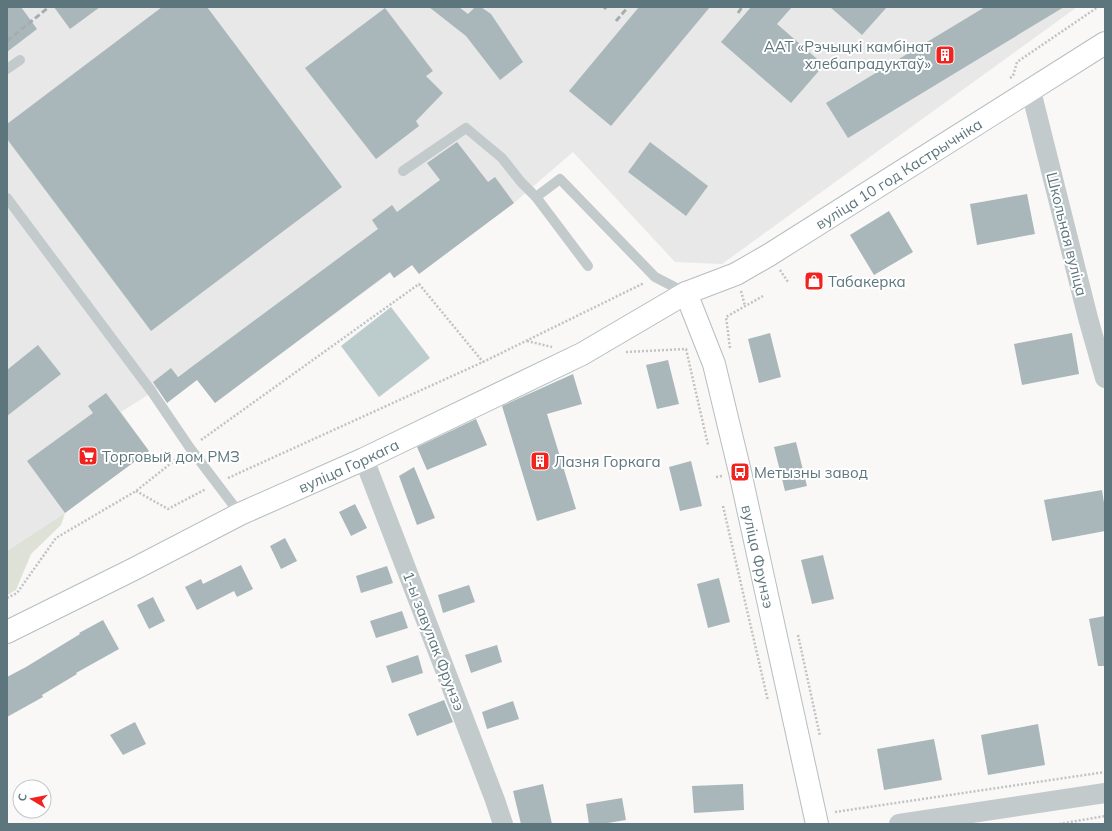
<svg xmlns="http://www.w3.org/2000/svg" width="1112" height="831" font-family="Mulish,sans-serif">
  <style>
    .built { fill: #e7e8e7 }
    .green { fill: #dde1d6 }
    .water { fill: #bccccd }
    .building { fill: #a9b7ba }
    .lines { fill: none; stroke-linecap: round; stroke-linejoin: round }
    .secondary-casing { stroke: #b5bec1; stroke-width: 24 }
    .path { stroke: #bfc3c4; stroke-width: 2.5; stroke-dasharray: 2 2; stroke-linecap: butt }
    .lane { stroke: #c3cacc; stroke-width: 10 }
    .street { stroke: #c3cacc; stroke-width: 20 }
    .secondary { stroke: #fff; stroke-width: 22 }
    .rail { stroke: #a4aeb1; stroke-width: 3; stroke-dasharray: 6 3; stroke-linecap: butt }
    .labels { text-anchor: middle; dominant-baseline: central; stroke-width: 4; stroke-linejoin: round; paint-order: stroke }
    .poi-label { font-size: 15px; fill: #5d767d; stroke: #fff; text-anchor: start }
    .street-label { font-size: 15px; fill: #5d767d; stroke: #fff }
  </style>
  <rect width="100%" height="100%" fill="#f9f8f6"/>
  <!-- built -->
  <path class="built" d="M7,7H1077L722,264L675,262L573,152L514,203L419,274L412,265L394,278L390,273L215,403L189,369L121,412L149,451L65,513L7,551Z"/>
  <!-- green -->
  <path class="green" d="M65,513L61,525L31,554L16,590L7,595V551Z"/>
  <!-- water -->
  <path class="water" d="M391,307L430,358L379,397L341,346Z"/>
  <!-- building -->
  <g class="building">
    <path d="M7,7H21L37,29L7,52Z"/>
    <path d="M54,7H100L70,29Z"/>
    <path d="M162,7H207L342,187L151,331L7,139V124Z"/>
    <path d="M429,7H459L468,14L475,7H481L491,14L523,62L500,80L466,36Z"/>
    <path d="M639,7H710L611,126L569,91Z"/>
    <path d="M751,7H792L777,24L824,65L791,103L721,42Z"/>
    <path d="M830,7H887L862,35Z"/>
    <path d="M985,7H1064L848,138L826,103Z"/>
    <path d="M385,8L433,71L426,76L443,93L416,121L419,126L376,159L305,68Z"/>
    <path d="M457,142L488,182L495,177L514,203L419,274L412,265L394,278L390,272L215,403L197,380L167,403L153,382L171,368L178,377L378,229L372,220L392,205L397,212L440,180L427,163Z"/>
    <path d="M650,142L708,186L686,216L628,172Z"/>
    <path d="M1027,194L1035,234L977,245L970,204Z"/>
    <path d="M889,211L913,252L874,275L850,235Z"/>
    <path d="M770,333L781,377L759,383L748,339Z"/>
    <path d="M1072,333L1079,374L1022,385L1014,344Z"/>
    <path d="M38,345L61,374L7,416V370Z"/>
    <path d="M668,360L679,404L657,409L646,365Z"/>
    <path d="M573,374L582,404L547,414L576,509L537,521L502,406Z"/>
    <path d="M106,393L149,451L65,513L27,461L93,413L88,406Z"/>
    <path d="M476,419L487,445L427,470L417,447Z"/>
    <path d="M796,442L807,486L785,491L774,447Z"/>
    <path d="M691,461L702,506L680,511L669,467Z"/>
    <path d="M414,467L435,518L417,525L399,476Z"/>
    <path d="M1102,490L1105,509V531L1052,541L1044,500Z"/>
    <path d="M355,504L367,528L351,536L339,512Z"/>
    <path d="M285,538L297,561L281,569L270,546Z"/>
    <path d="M823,555L834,599L812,604L801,560Z"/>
    <path d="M241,565L253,589L237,597L234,591L197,610L185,587L201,579L203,584Z"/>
    <path d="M387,566L393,583L361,593L356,576Z"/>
    <path d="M719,578L730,622L708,628L697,584Z"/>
    <path d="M469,585L475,602L443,613L438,595Z"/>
    <path d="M153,597L165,621L149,629L137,605Z"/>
    <path d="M402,611L408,628L376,638L370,621Z"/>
    <path d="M1105,616V666H1098L1089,619Z"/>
    <path d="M103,620L119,649L76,673L77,674L42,695L43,697L7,717V677L26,667L80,634L79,633Z"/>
    <path d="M497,645L502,662L471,673L465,655Z"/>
    <path d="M418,655L423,673L392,683L386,666Z"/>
    <path d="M444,700L453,722L417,736L408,714Z"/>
    <path d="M513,701L519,719L487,729L482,712Z"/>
    <path d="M135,722L146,744L123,755L110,735Z"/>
    <path d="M1038,724L1045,765L988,775L981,735Z"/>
    <path d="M934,739L942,780L884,790L877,749Z"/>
    <path d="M543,784L552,824H521L513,791Z"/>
    <path d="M743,784L744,810L694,813L692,786Z"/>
    <path d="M622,798L626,820L602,824H589L586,804Z"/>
  </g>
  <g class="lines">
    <defs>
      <g id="secondary">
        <path id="s1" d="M686,293L714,364L740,472L817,824"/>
        <path id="s2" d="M7,632L134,569L240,514L364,459L582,354L686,293L736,274L769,255L1105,43"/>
      </g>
    </defs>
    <!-- secondary casing -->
    <use href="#secondary" class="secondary-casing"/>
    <!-- path -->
    <g class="path">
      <path d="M1010,78L1013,76L1017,62L1098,7"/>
      <path d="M780,270L788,282"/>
      <path d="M741,291L745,306"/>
      <path d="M527,341L552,347"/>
      <path d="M730,348L726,317L763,296"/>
      <path d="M626,352L686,349L708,445"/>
      <path d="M201,440L419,284L483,362"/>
      <path d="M716,477L722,476"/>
      <path d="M228,478L483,362L644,283"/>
      <path d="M136,491L168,509L206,489"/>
      <path d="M723,506L768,701"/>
      <path d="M7,598L17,593L56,538L136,491L180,456"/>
      <path d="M798,635L820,736"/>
      <path d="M835,812L1105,772"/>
      <path d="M1059,824L1105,816"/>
    </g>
    <!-- lane -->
    <g class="lane">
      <path d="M7,69L20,60"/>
      <path d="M403,171L466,128L502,158L521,182L536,197"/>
      <path d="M7,198L152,392L190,448L240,514"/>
      <path d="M588,266L536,197L560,179L655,277L686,293"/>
    </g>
    <!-- street -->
    <g class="street">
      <path d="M1031,91L1088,318L1105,378"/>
      <path d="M364,459L495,800L503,824"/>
      <path d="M899,824L1105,793"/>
    </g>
    <!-- secondary -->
    <use href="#secondary" class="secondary"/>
    <!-- rail -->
    <g class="rail">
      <path d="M604,9L606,7"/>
      <path d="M738,13L742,7"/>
      <path d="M616,21L628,7"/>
      <path d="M7,41L49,7"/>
    </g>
  </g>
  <!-- icons -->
  <defs>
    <symbol id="building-square" viewBox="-11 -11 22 22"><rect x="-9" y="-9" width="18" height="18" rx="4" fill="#f0231f" stroke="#fff"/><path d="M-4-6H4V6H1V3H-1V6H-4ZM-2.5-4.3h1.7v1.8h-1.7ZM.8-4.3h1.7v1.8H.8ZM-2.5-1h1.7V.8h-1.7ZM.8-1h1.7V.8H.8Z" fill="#fff"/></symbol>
    <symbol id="shop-square" viewBox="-11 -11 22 22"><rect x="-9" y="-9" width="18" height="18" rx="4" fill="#f0231f" stroke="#fff"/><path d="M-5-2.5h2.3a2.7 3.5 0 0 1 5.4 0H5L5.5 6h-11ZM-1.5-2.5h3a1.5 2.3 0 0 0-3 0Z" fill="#fff"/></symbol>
    <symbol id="supermarket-square" viewBox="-11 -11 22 22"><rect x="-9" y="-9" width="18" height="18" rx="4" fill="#f0231f" stroke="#fff"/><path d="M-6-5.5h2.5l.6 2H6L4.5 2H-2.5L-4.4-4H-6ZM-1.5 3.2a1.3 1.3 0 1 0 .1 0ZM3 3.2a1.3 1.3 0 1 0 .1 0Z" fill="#fff"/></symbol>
    <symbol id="bus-square" viewBox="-11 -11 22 22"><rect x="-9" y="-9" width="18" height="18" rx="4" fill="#f0231f" stroke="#fff"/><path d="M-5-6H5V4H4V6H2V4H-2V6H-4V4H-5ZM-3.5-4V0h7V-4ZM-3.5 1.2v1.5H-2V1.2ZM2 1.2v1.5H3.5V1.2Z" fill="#fff"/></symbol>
  </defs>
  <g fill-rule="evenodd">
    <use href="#building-square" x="934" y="44" width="22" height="22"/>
    <use href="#shop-square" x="803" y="270" width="22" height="22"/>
    <use href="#supermarket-square" x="77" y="445" width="22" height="22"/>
    <use href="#building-square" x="529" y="450" width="22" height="22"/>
    <use href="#bus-square" x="729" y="461" width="22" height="22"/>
  </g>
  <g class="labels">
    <!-- poi labels -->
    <g class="poi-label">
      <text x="931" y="46" text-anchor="end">ААТ «Рэчыцкі камбінат<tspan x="931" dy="17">хлебапрадуктаў»</tspan></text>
      <text x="828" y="281">Табакерка</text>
      <text x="102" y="456">Торговый дом РМЗ</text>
      <text x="554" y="461">Лазня Горкага</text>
      <text x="754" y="472">Метызны завод</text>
    </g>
    <!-- street labels -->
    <g class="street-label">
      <text stroke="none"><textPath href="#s2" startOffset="1004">вуліца 10 год Кастрычніка</textPath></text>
      <text transform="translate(1067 234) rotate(76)">Школьная вуліца</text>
      <text stroke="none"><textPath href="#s2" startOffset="380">вуліца Горкага</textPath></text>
      <text stroke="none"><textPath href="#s1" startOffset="274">вуліца Фрунзэ</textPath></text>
      <text transform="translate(434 641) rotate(69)">1-ы завулак Фрунзэ</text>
    </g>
  </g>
  <!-- border -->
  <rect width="1112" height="831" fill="none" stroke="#5d767d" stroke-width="16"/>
  <!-- north arrow -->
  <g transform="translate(32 799) rotate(280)"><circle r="19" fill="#ffffff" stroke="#bec8cb"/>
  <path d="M0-3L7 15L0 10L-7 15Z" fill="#f0231f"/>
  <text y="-6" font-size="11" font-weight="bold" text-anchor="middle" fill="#5d767d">С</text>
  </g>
</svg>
